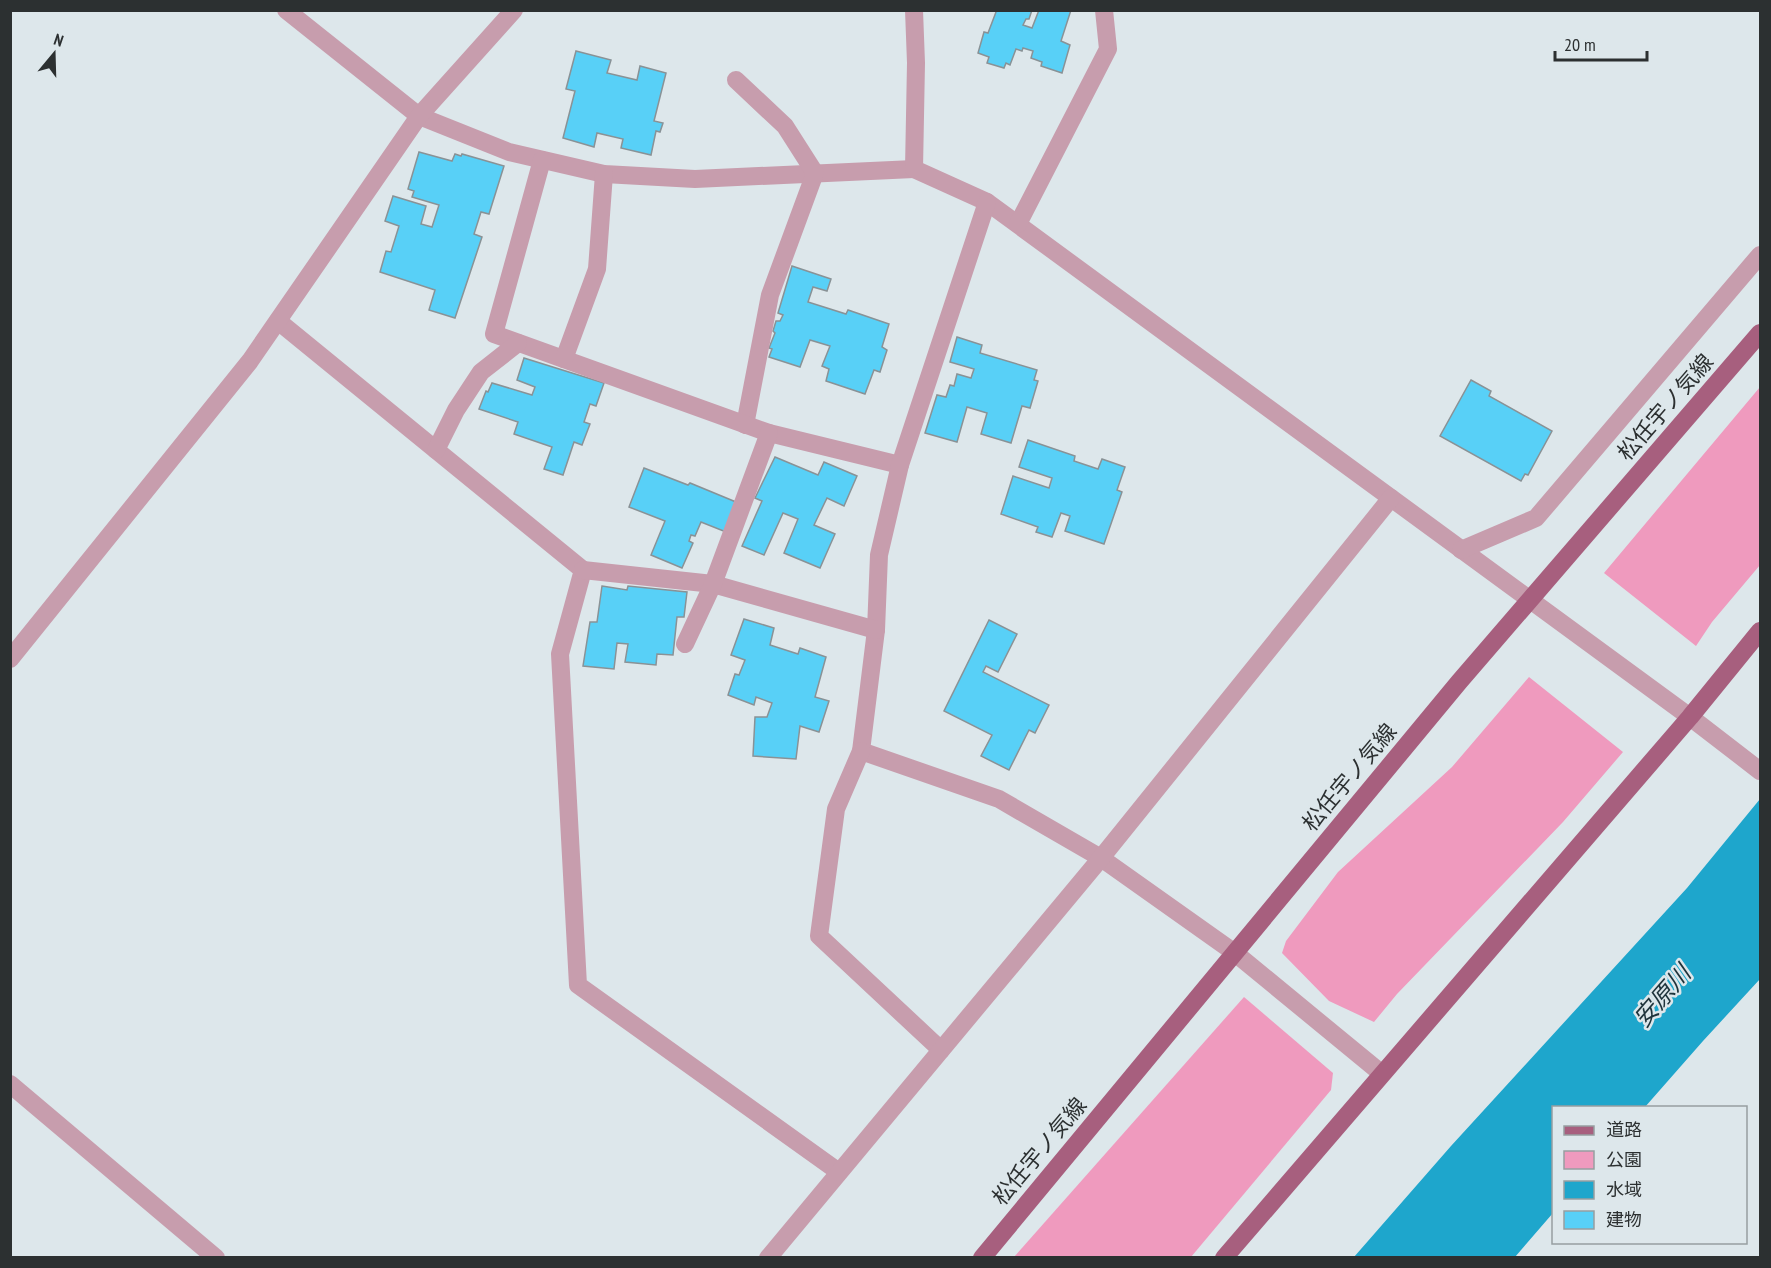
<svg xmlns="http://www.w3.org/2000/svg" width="1771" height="1268" font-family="'PT Sans Narrow','Noto Sans JP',sans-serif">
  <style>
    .green { fill: #ef9abe }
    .water { fill: #1ea6cc }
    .building { fill: #58d0f7; stroke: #899296; stroke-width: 1.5 }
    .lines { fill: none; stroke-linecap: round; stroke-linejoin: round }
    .minor { stroke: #c79dad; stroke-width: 18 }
    .primary { stroke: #a75f7e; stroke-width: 18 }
    .labels { text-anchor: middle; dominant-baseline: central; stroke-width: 5; stroke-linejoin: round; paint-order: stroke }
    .street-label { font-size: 22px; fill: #2c3031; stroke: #dde7eb }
    .water-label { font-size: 24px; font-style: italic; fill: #1e333b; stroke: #dde7eb }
  </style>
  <rect width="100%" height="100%" fill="#dde7eb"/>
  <!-- green -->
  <g class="green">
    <path d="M1760,387V565L1712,622L1696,646L1604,573Z"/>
    <path d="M1529,677L1623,752L1563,822L1397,994L1374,1022L1329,1001L1282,953L1286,941L1338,872L1452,767Z"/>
    <path d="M1244,997L1333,1073L1331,1090L1191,1257H1014Z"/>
  </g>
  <!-- water -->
  <path class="water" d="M1760,799V979L1703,1041L1645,1107L1554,1108L1553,1213L1515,1257H1354L1451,1146L1687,888Z"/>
  <!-- building -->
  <g class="building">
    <path d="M993,10H1032L1029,19H1026L1023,25L1032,28L1039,10H1071L1061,41L1070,45L1062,73L1041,66L1042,62L1031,58L1033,51L1023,48L1022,51L1016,49L1010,65L1006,63L1004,68L987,63L989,57L978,53L984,32L988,33L996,12Z"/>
    <path d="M576,51L611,60L607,73L637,80L640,66L666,73L654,121L663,123L660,132L656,131L651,155L621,148L623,139L597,133L594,147L563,138L575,91L566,89Z"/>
    <path d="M419,152L452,161L455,154L461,156L462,154L504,166L489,214L481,212L474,234L482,237L455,318L429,310L435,290L380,272L386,251L391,252L399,226L385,221L393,196L426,206L421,224L432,227L439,205L412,197L414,191L408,189Z"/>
    <path d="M792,266L831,279L827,291L813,287L808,302L846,314L848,310L889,324L882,347L887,350L880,372L874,370L865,394L826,381L829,369L822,366L830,346L810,340L800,367L769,357L772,349L769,348L775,333L773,331L776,321H780L783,315L778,313Z"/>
    <path d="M957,337L982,345L980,353L1037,370L1034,380L1038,381L1030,408L1022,406L1011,443L981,434L987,413L967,407L957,442L925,433L937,395L946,397L950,385L954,386L957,374L971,378L974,369L950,362Z"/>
    <path d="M524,358L604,383L596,406L590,404L584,422L590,424L582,445L574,442L563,475L544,469L552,447L514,434L518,422L479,409L486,391L488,392L492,383L532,395L535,387L517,380Z"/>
    <path d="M1471,380L1491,391L1489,396L1552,431L1528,475L1525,474L1521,481L1440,436Z"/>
    <path d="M1028,440L1075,456L1074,461L1098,469L1102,459L1125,467L1117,490L1122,492L1104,544L1065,531L1070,516L1061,513L1052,537L1036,532L1038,527L1001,514L1013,476L1049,488L1052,478L1019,467Z"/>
    <path d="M775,457L818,475L824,462L857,476L844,506L827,498L814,525L835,534L820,568L784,553L798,519L783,513L764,555L742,546L762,501L755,498Z"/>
    <path d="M644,468L688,485L690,483L736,502L726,532L701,522L695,536L691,535L689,541L693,543L682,568L651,555L665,521L629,507Z"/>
    <path d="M602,586L627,590L628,586L687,592L684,617H677L673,655L657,654L656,665L625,662L628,644L617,643L614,669L583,666L590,622H597Z"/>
    <path d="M744,619L774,628L770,645L798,654L800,648L826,657L815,697L829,701L819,732L800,726L796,759L753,756L755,717H767L772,703L756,697L754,705L728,695L735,674L739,675L745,660L731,655Z"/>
    <path d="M989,620L1017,634L998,672L986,666L983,672L1049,705L1035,733L1029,730L1009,770L981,756L992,735L944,711Z"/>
  </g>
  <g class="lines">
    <!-- minor -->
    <g class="minor">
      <path d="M286,10L419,116L509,152L604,174L695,179L914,169"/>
      <path d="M914,10L916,63L914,169L987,202L1690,717L1760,771"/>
      <path d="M736,80L785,126L815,173L770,295L745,425"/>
      <path d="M542,160L494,334L769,433L900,465"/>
      <path d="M987,202L900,465L879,555L876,630L861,751L999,799L1101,858L1235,953L1381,1073"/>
      <path d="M1018,224L1108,49L1104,10"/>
      <path d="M278,321L583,570L560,654L578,985L839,1172"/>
      <path d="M564,359L597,269L604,174"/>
      <path d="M436,450L456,410L481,372L518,343"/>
      <path d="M1461,550L1536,518L1760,255"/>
      <path d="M583,570L713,584L876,630"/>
      <path d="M685,644L713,584L769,433"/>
      <path d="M10,659L250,361L419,116L514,10"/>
      <path d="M861,751L836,809L819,936L941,1050"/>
      <path d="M10,1084L216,1258"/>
      <path d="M768,1258L1101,858L1391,498"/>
    </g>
    <!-- primary -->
    <g class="primary">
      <path d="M982,1258L1459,682L1760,333"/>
      <path d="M1224,1258L1690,717L1760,631"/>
    </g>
  </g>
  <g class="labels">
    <!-- street labels -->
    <g class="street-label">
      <text transform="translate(1665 407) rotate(-49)">松任宇ノ気線</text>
      <text transform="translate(1349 777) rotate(-50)">松任宇ノ気線</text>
      <text transform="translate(1039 1151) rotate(-50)">松任宇ノ気線</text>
    </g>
    <!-- water labels -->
    <g class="water-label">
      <text transform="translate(1662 996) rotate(-49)">安原川</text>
    </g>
  </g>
  <!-- border -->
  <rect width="1771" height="1268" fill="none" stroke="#2c3031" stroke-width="24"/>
  <!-- legend -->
  <rect x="1552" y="1106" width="195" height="138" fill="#dde7eb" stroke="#969ea1" stroke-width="1.5"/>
  <rect x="1564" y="1126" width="30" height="9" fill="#a75f7e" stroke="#969ea1" stroke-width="1.5"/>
  <text x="1606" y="1136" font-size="18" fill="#2c3031">道路</text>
  <rect x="1564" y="1151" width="30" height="18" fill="#ef9abe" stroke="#969ea1" stroke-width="1.5"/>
  <text x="1606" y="1166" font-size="18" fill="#2c3031">公園</text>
  <rect x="1564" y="1181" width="30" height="18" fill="#1ea6cc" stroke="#969ea1" stroke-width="1.5"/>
  <text x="1606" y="1196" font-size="18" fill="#2c3031">水域</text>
  <rect x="1564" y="1211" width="30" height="18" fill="#58d0f7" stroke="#969ea1" stroke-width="1.5"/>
  <text x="1606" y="1226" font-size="18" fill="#2c3031">建物</text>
  <!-- north arrow -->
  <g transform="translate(54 54) rotate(19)" stroke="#dde7eb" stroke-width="4.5" paint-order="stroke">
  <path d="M0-4.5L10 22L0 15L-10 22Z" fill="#2c3031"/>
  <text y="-9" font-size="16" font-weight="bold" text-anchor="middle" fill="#2c3031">N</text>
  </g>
  <!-- scale -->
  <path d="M1555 51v9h92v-9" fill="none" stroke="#2c3031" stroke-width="3"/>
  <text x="1564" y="51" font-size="18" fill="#2c3031" stroke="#dde7eb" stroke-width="4.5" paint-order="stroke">20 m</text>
</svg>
